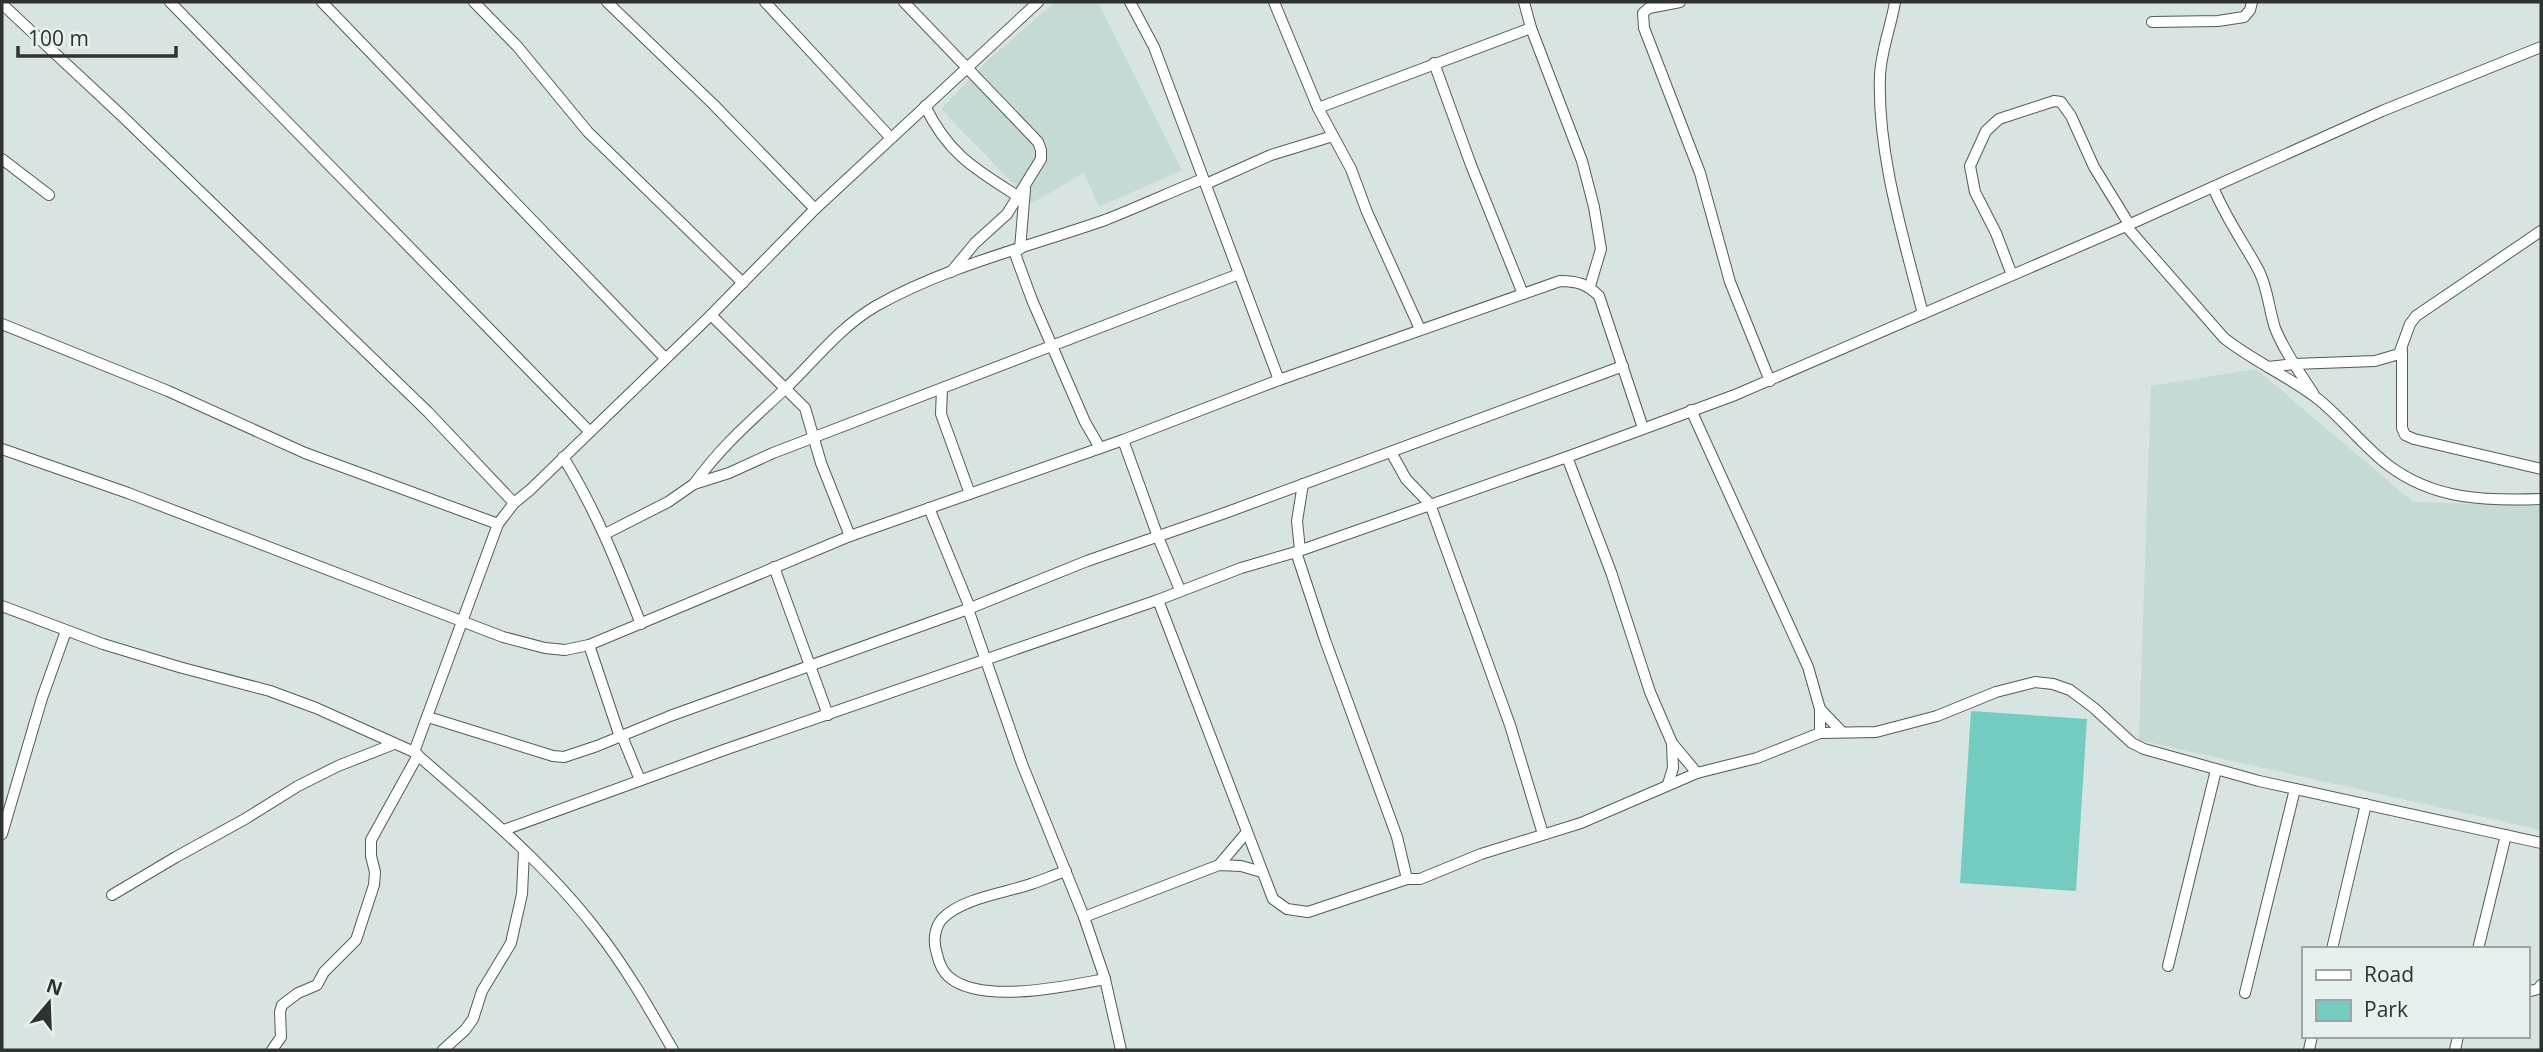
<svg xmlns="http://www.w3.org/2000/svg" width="2543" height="1052" font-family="'Open Sans',sans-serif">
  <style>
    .built { fill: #c5d9d5 }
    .green { fill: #73ccbf }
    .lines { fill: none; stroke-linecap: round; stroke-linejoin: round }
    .minor-casing { stroke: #515b59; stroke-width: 12 }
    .minor { stroke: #fff; stroke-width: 10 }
  </style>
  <rect width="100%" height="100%" fill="#d8e4e2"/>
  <!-- built -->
  <g class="built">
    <path d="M1055,2H1098L1182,170L1099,207L1084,173L1032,203L941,109L987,61Z"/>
    <path d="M2256,369L2413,502L2541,506V830L2139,740L2151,386Z"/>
  </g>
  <!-- green -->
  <path class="green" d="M1971,711L2087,719L2076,891L1960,883Z"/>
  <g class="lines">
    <defs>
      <g id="minor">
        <path d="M170,2L589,431"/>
        <path d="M322,2L664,357"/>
        <path d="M474,2L517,46L588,132L743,283"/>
        <path d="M607,2L713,104L815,209"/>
        <path d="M765,2L890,137"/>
        <path d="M904,2L1038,142L1041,150V159L1007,214L975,243L951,272"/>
        <path d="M1130,2L1154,47L1279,380"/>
        <path d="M1274,2L1318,108L1351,169L1367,212L1420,329"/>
        <path d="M1524,2L1531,28L1582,161L1594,207L1601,249L1590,286"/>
        <path d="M1680,2L1649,8L1643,13L1644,28L1700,173L1730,282L1770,381"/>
        <path d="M1895,2C1891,27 1881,50 1880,76C1877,154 1904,239 1923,314"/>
        <path d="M2,4L121,115L428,412L514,503"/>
        <path d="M2152,22L2218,21L2244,17L2250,10L2252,2"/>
        <path d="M1434,63L1471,165L1523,294"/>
        <path d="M925,106C949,155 975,169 1019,197"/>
        <path d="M1318,108L1531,28"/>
        <path d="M2,159L49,195"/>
        <path d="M1206,184L1271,155L1333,136"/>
        <path d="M2213,187C2225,217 2244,243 2259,271C2268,289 2269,310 2275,328C2284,351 2300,373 2313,393"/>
        <path d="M2126,226L2224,338C2253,361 2288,376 2318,399C2343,419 2363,446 2388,465C2434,500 2486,501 2541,499"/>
        <path d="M1020,249L1025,189"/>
        <path d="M1014,251L1032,300L1085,422L1100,448"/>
        <path d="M2012,275L1996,233L1975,192L1970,166L1986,131L1999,119L2054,101L2061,102L2071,116L2094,167L2129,224"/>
        <path d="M711,315L805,408L821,463L850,536"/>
        <path d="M2,324L168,391L305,453L498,524"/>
        <path d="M2402,350V428L2405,435L2414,439L2541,469"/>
        <path d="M2268,367L2294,364L2375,361L2399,354L2410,324L2416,316L2541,231"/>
        <path d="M942,389L941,414L970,494"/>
        <path d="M1691,410L1808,667L1820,709V733"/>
        <path d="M1123,440L1158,537L1180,590"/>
        <path d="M2,449L128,493L503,637L545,648L565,650L589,645L850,536L1123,440L1279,380L1560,281C1577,281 1587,284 1599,296L1643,428"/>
        <path d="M1391,452L1406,479L1430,504L1510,725L1543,834"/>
        <path d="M563,457C596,510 618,566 641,624"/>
        <path d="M1567,457L1611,572L1650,692L1672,743L1673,768L1668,784"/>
        <path d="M694,484C723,444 750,422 786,388C815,360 840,327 876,306C947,266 1028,247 1105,220C1138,207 1171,192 1203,179"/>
        <path d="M929,508L970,608"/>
        <path d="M605,534L668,502L694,484L729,473L773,453L1239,274"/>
        <path d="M1300,550L1297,521L1303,484"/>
        <path d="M774,567L828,715"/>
        <path d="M1158,600L1273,899L1287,909L1308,912L1407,879L1397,837L1325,640L1296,552"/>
        <path d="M2,606L103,644L179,667L270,691L316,708L414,752"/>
        <path d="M968,609L1022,764L1084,917L1105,979L1121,1050"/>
        <path d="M589,645L620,737"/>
        <path d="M1820,709L1841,731"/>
        <path d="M428,717L553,756L564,757L597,746L670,716L968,609L1087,561L1225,513L1623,366"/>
        <path d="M622,736L640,780"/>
        <path d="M1672,743L1697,773"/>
        <path d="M504,830L724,750L1158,600L1241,568L1296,552L1567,457L1735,395L2126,226L2382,111L2541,47"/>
        <path d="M2,834L42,698L66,631"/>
        <path d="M1219,865L1247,832"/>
        <path d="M1066,871C1054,875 1043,880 1031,884C1005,893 962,898 942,919C934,928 933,943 937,954C939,963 942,971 949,977C982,1005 1067,986 1105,979"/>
        <path d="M1407,879H1420L1481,854L1581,823L1697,773L1757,758L1820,733L1876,732L1937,716L1996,692L2035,682L2053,684L2070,690L2094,708L2132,743L2144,749L2259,781L2541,843"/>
        <path d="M112,895L176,857L245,819L298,786L338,766L394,744"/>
        <path d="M1084,917L1219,865L1241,866L1262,872"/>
        <path d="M2332,949L2366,804"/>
        <path d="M2478,949L2506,835"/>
        <path d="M2168,966L2216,770"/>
        <path d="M2527,992L2538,989L2541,985"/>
        <path d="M2245,993L2295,789"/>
        <path d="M272,1050L281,1037L280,1012L282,1005L298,993L317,985L324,972L356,940L374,885L375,872L371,856V840L418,755"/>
        <path d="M443,1050L465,1030L473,1019L482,991L511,943L522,894L524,851"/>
        <path d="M673,1050C649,1008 625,966 595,928C544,862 477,807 414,752L498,524L514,503L530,490L711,315L815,209L1038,2"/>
        <path d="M2309,1050L2312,1036"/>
        <path d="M2455,1050L2458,1036"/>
      </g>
    </defs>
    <!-- minor casing -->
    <use href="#minor" class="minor-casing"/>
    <!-- minor -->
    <use href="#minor" class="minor"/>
  </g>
  <!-- border -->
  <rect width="2543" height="1052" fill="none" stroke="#2e3332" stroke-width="7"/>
  <!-- legend -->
  <rect x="2302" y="947" width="228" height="91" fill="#e6f1ef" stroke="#9ca5a3" stroke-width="2"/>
  <rect x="2316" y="970" width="35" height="10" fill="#ffffff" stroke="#9ca5a3" stroke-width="2"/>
  <text x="2364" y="982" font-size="21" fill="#2e3332">Road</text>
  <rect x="2316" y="1000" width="35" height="21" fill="#73ccbf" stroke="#9ca5a3" stroke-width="2"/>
  <text x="2364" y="1017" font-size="21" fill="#2e3332">Park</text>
  <!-- north arrow -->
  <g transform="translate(49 1003) rotate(19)" stroke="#e6f1ef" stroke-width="5" paint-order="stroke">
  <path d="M0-5L12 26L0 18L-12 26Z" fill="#2e3332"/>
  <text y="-10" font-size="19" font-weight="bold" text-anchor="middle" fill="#2e3332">N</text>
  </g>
  <!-- scale -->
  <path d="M18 46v10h158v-10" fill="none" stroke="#2e3332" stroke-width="3.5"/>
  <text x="28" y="46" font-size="21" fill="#2e3332" stroke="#e6f1ef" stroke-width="5" paint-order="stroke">100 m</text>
</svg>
